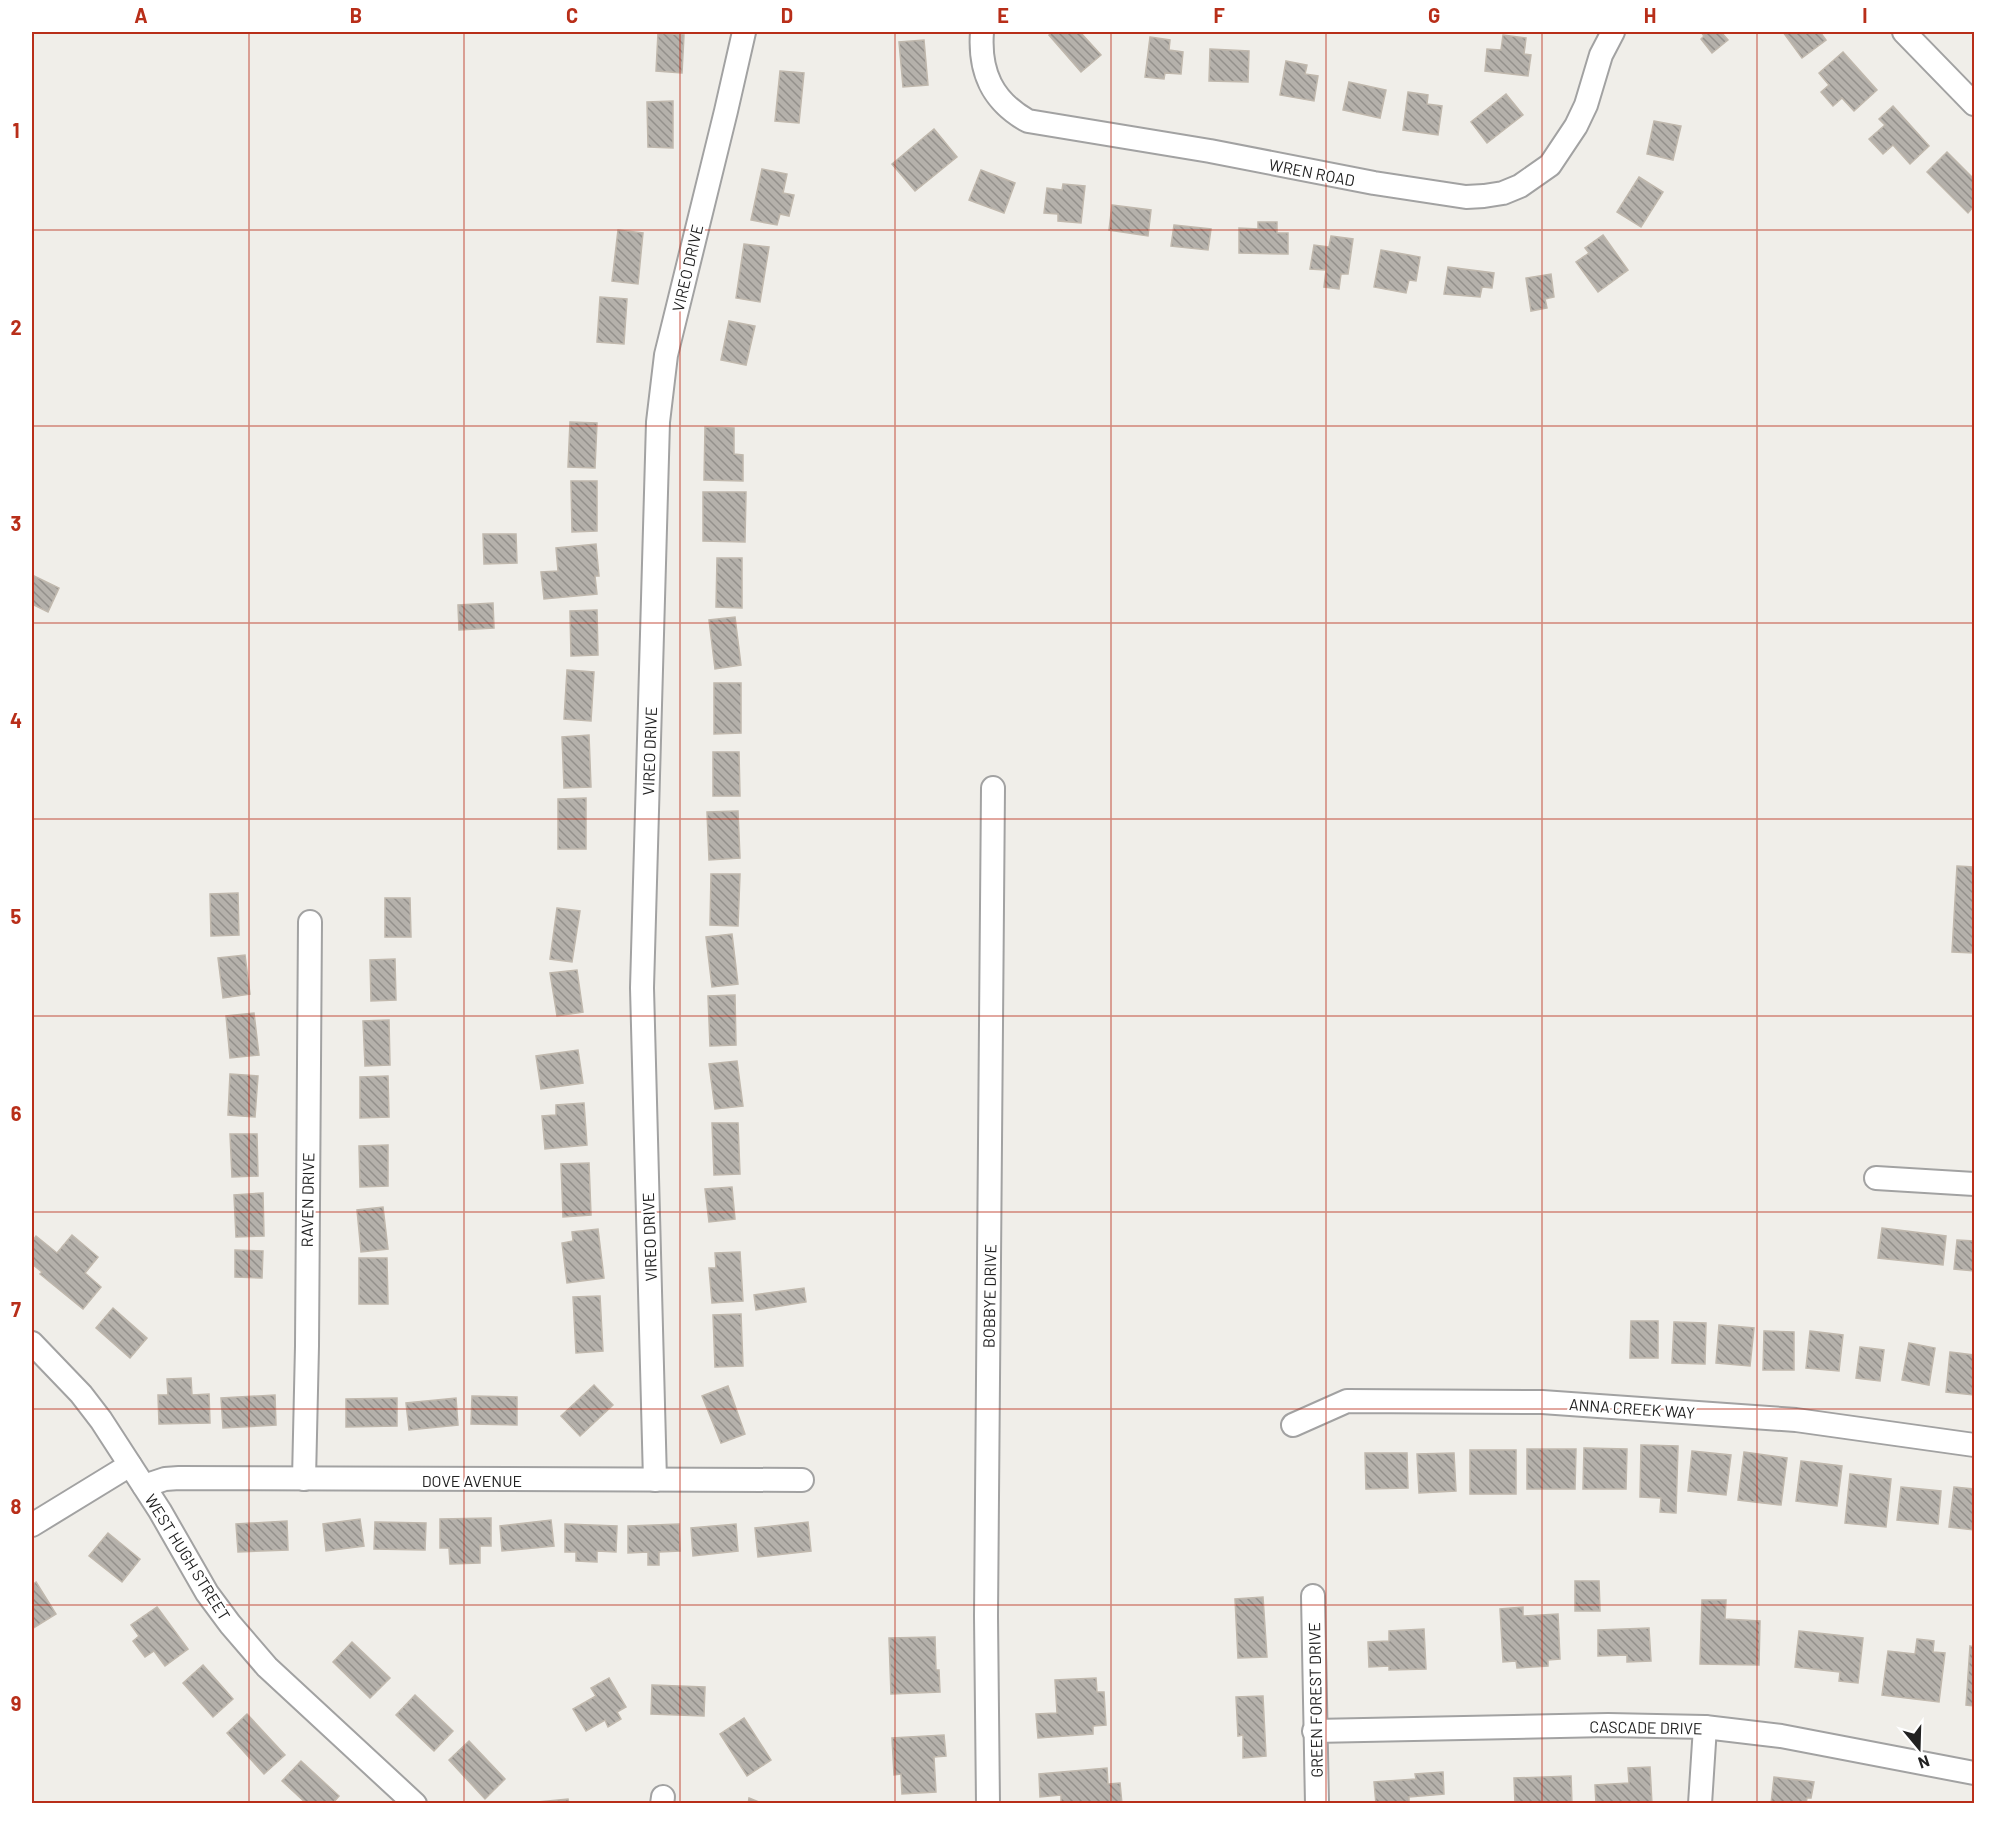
<svg xmlns="http://www.w3.org/2000/svg" width="2006" height="1835" font-family="Barlow,sans-serif">
  <style>
    .building { fill: url(#building-back-hatch); stroke: #c0b8ad; stroke-width: 1.5 }
    .lines { fill: none; stroke-linecap: round; stroke-linejoin: round }
    .street-casing { stroke: #a2a2a2; stroke-width: 26 }
    .street { stroke: #fff; stroke-width: 22 }
    .grid { fill: none; stroke: #b82e19; stroke-width: 1.5; stroke-opacity: 0.55 }
    .labels { text-anchor: middle; dominant-baseline: central; stroke-width: 4.5; stroke-linejoin: round; paint-order: stroke }
    .street-label { font-size: 16px; fill: #212121; stroke: #fff }
    .neatline { fill: none; stroke: #b82e19; stroke-width: 2 }
    .grid-label { font-size: 20px; text-anchor: middle; font-weight: bold; fill: #b82e19 }
  </style>
  <defs>
    <pattern id="building-back-hatch" width="6" height="6" patternUnits="userSpaceOnUse" patternTransform="scale(1.5)"><rect width="6" height="6" fill="#b5b1ab"/><path d="M-1 5l2 2M0 0l6 6M5-1l2 2" fill="none" stroke="#93908b"/></pattern>
  </defs>
  <rect width="100%" height="100%" fill="#f0eee9"/>
  <!-- building -->
  <g class="building">
    <path d="M1053,32H1080L1101,55L1081,72L1049,35Z"/>
    <path d="M1701,32H1721L1728,40L1712,53L1701,39L1704,36Z"/>
    <path d="M1783,32H1820L1826,40L1802,58Z"/>
    <path d="M658,33L684,35L682,73L656,71Z"/>
    <path d="M1503,35L1526,38L1524,54L1531,55L1528,76L1485,71L1487,49L1501,50Z"/>
    <path d="M1150,37L1170,40L1169,50L1183,52L1181,74L1165,73L1164,79L1145,77Z"/>
    <path d="M924,40L928,85L903,87L899,42Z"/>
    <path d="M1210,49L1249,51L1248,82L1209,81Z"/>
    <path d="M1843,52L1877,90L1854,111L1842,98L1833,106L1821,92L1829,85L1819,73Z"/>
    <path d="M1286,61L1307,65L1305,74L1318,76L1314,101L1280,95Z"/>
    <path d="M780,71L804,73L799,123L775,121Z"/>
    <path d="M1349,82L1386,90L1380,118L1343,110Z"/>
    <path d="M1408,92L1428,95L1427,104L1442,106L1438,135L1403,130Z"/>
    <path d="M1506,94L1523,115L1487,143L1471,122Z"/>
    <path d="M673,101V148L648,147L647,102Z"/>
    <path d="M1893,106L1929,146L1910,164L1893,145L1883,154L1869,139L1885,125L1879,119Z"/>
    <path d="M1654,121L1681,126L1673,160L1647,154Z"/>
    <path d="M934,129L957,157L915,191L892,164Z"/>
    <path d="M1947,152L1974,179V206L1968,213L1927,172Z"/>
    <path d="M762,169L787,174L783,193L794,195L789,216L780,214L777,225L751,220Z"/>
    <path d="M981,170L1015,183L1004,213L969,200Z"/>
    <path d="M1639,177L1663,192L1641,227L1617,212Z"/>
    <path d="M1063,184L1085,186L1081,223L1058,221V214L1044,213L1047,188L1062,190Z"/>
    <path d="M1112,205L1151,210L1148,236L1109,230Z"/>
    <path d="M1258,222H1277V233H1288V254L1239,253V228L1258,229Z"/>
    <path d="M1174,225L1211,229L1208,250L1171,246Z"/>
    <path d="M618,230L643,233L638,284L612,281Z"/>
    <path d="M1603,235L1628,270L1598,292L1576,262L1589,253L1585,248Z"/>
    <path d="M1331,236L1353,239L1348,274H1341L1339,289L1324,287L1326,270L1310,269L1314,245L1329,247Z"/>
    <path d="M744,244L769,247L760,302L736,298Z"/>
    <path d="M1381,250L1420,257L1416,281L1409,280L1406,293L1374,287Z"/>
    <path d="M1448,267L1494,273L1492,288L1482,287L1480,297L1444,294Z"/>
    <path d="M1551,274L1554,297L1545,299L1547,308L1531,311L1526,278Z"/>
    <path d="M600,297L627,299L624,344L597,342Z"/>
    <path d="M729,321L755,326L746,365L721,360Z"/>
    <path d="M570,422L597,423L595,468L568,467Z"/>
    <path d="M705,427L734,428V454L743,455V481L704,480Z"/>
    <path d="M571,481H597V531L572,532Z"/>
    <path d="M703,492H746L745,542L703,541Z"/>
    <path d="M483,534H516L517,563L484,564Z"/>
    <path d="M596,544L599,576H595L597,594L544,599L541,572L558,571L556,548Z"/>
    <path d="M717,558H742V608L716,607Z"/>
    <path d="M32,575L59,588L48,612L32,604Z"/>
    <path d="M493,603L494,628L459,630L458,605Z"/>
    <path d="M597,610L598,655L571,656L570,611Z"/>
    <path d="M735,617L741,665L715,669L709,620Z"/>
    <path d="M567,670L594,672L591,721L564,719Z"/>
    <path d="M714,683H741V733L714,734Z"/>
    <path d="M589,735L591,787L564,788L562,737Z"/>
    <path d="M713,752H739L740,796H713Z"/>
    <path d="M586,798V849H558V799Z"/>
    <path d="M738,811L740,858L709,860L707,812Z"/>
    <path d="M1957,866L1974,867V953L1952,952Z"/>
    <path d="M711,874H740L738,926L710,925Z"/>
    <path d="M238,893L239,935L211,936L210,894Z"/>
    <path d="M385,898H410L411,937H385Z"/>
    <path d="M557,908L580,911L572,962L550,959Z"/>
    <path d="M732,934L738,984L712,987L706,937Z"/>
    <path d="M245,955L250,994L223,998L218,958Z"/>
    <path d="M395,959L396,1000L371,1001L370,960Z"/>
    <path d="M577,970L583,1012L557,1016L550,973Z"/>
    <path d="M735,995L736,1045L710,1046L708,996Z"/>
    <path d="M254,1013L259,1055L230,1058L226,1016Z"/>
    <path d="M389,1020L390,1065L365,1066L363,1021Z"/>
    <path d="M578,1050L583,1083L541,1089L536,1056Z"/>
    <path d="M737,1061L743,1106L715,1109L709,1064Z"/>
    <path d="M230,1074L258,1076L255,1117L228,1115Z"/>
    <path d="M388,1076L389,1117L360,1118V1077Z"/>
    <path d="M584,1103L587,1145L545,1149L542,1116L556,1115V1105Z"/>
    <path d="M712,1123H738L740,1174L714,1175Z"/>
    <path d="M230,1134H257L258,1176L232,1177Z"/>
    <path d="M388,1145V1186L360,1187L359,1146Z"/>
    <path d="M589,1163L591,1215L563,1217L561,1164Z"/>
    <path d="M732,1187L735,1219L709,1222L705,1189Z"/>
    <path d="M263,1193L264,1236L236,1237L234,1195Z"/>
    <path d="M383,1207L388,1249L361,1252L357,1210Z"/>
    <path d="M1882,1228L1946,1236L1943,1265L1878,1258Z"/>
    <path d="M598,1229L604,1278L567,1283L562,1243L573,1241L572,1232Z"/>
    <path d="M72,1235L98,1257L85,1273L101,1287L83,1309L40,1274L42,1272L32,1264V1242L36,1236L57,1253Z"/>
    <path d="M1957,1240L1974,1241V1271L1954,1269Z"/>
    <path d="M235,1250L263,1251L262,1278L235,1277Z"/>
    <path d="M740,1252L743,1301L712,1303L709,1268H716L715,1253Z"/>
    <path d="M359,1258H387L388,1304H359Z"/>
    <path d="M804,1288L806,1302L756,1310L754,1295Z"/>
    <path d="M600,1296L603,1351L576,1353L573,1297Z"/>
    <path d="M113,1308L147,1338L130,1358L96,1328Z"/>
    <path d="M741,1314L743,1366L715,1367L713,1315Z"/>
    <path d="M1631,1321H1658V1358H1630Z"/>
    <path d="M1674,1322L1706,1323L1705,1364L1672,1363Z"/>
    <path d="M1719,1325L1754,1328L1750,1366L1716,1363Z"/>
    <path d="M1764,1331L1794,1332V1370H1763Z"/>
    <path d="M1810,1331L1843,1335L1839,1371L1806,1368Z"/>
    <path d="M1909,1343L1935,1348L1929,1385L1902,1380Z"/>
    <path d="M1860,1347L1884,1350L1880,1381L1856,1378Z"/>
    <path d="M1950,1352L1974,1355V1395L1946,1392Z"/>
    <path d="M191,1378L192,1395L209,1394L210,1423L159,1424L158,1395H168L167,1379Z"/>
    <path d="M594,1385L613,1405L580,1436L561,1416Z"/>
    <path d="M728,1386L745,1434L721,1443L702,1396Z"/>
    <path d="M275,1395L276,1425L223,1428L221,1398Z"/>
    <path d="M472,1396L517,1397V1425L471,1424Z"/>
    <path d="M397,1398V1426L346,1427V1399Z"/>
    <path d="M456,1398L458,1425L409,1430L406,1403Z"/>
    <path d="M1641,1445L1678,1446L1676,1513L1660,1512L1661,1498L1640,1497Z"/>
    <path d="M1584,1448L1627,1449L1626,1489H1583Z"/>
    <path d="M1527,1449H1576L1575,1489H1527Z"/>
    <rect x="1470" y="1450" width="46" height="44"/>
    <path d="M1692,1451L1731,1455L1726,1495L1688,1491Z"/>
    <path d="M1744,1452L1787,1458L1781,1505L1738,1500Z"/>
    <path d="M1365,1453H1407L1408,1488L1366,1489Z"/>
    <path d="M1454,1453L1456,1491L1419,1493L1417,1454Z"/>
    <path d="M1801,1461L1842,1466L1837,1506L1796,1501Z"/>
    <path d="M1850,1474L1891,1479L1886,1527L1845,1523Z"/>
    <path d="M1901,1487L1941,1491L1938,1524L1897,1520Z"/>
    <path d="M1954,1487L1974,1489V1530L1949,1527Z"/>
    <path d="M491,1518V1546H480V1563L450,1564L449,1548H440V1519Z"/>
    <path d="M360,1519L364,1546L326,1551L323,1524Z"/>
    <path d="M551,1520L554,1546L502,1551L500,1526Z"/>
    <path d="M287,1521L288,1550L238,1552L236,1524Z"/>
    <path d="M375,1522L426,1523L425,1550L374,1549Z"/>
    <path d="M808,1522L811,1551L758,1557L755,1528Z"/>
    <path d="M565,1524L617,1526L616,1552L597,1551V1562L576,1561V1552H565Z"/>
    <path d="M679,1524L680,1551L659,1552V1565H648V1552L628,1553V1526Z"/>
    <path d="M736,1524L738,1551L693,1556L691,1528Z"/>
    <path d="M108,1533L140,1559L122,1582L89,1556Z"/>
    <path d="M1575,1581H1599L1600,1611H1575Z"/>
    <path d="M36,1582L56,1614L32,1629V1585Z"/>
    <path d="M1263,1597L1267,1657L1238,1658L1235,1599Z"/>
    <path d="M1702,1600H1726L1725,1619L1760,1621L1759,1665L1700,1664Z"/>
    <path d="M157,1607L188,1649L165,1666L154,1651L145,1657L133,1641L139,1636L131,1625Z"/>
    <path d="M1523,1607V1616L1558,1614L1560,1659L1548,1660V1666L1517,1668L1516,1661L1503,1662L1500,1609Z"/>
    <path d="M1649,1628L1651,1661L1627,1662V1655L1598,1656V1630Z"/>
    <path d="M1424,1629L1426,1669L1389,1670V1666L1369,1667L1368,1642L1389,1641V1631Z"/>
    <path d="M1799,1631L1863,1638L1858,1683L1839,1681L1840,1672L1795,1667Z"/>
    <path d="M935,1637L936,1670H939L940,1692L891,1694L889,1638Z"/>
    <path d="M1917,1639L1934,1641L1933,1652L1945,1653L1939,1702L1882,1695L1888,1651L1915,1654Z"/>
    <path d="M352,1642L390,1678L370,1698L333,1662Z"/>
    <path d="M1970,1646L1974,1647V1706L1966,1705Z"/>
    <path d="M203,1665L233,1699L213,1717L183,1683Z"/>
    <path d="M609,1678L626,1707L617,1712L621,1719L608,1727L605,1720L586,1731L573,1709L596,1696L591,1688Z"/>
    <path d="M1096,1678L1097,1692H1104L1106,1725L1093,1726V1734L1038,1738L1036,1714L1057,1713L1055,1680Z"/>
    <path d="M652,1685L705,1687L704,1716L651,1714Z"/>
    <path d="M415,1695L453,1731L434,1751L396,1715Z"/>
    <path d="M1263,1696L1266,1756L1243,1758V1735L1238,1736L1236,1697Z"/>
    <path d="M247,1714L285,1755L264,1774L227,1733Z"/>
    <path d="M744,1718L771,1760L747,1776L720,1734Z"/>
    <path d="M944,1735L946,1756L934,1757L936,1792L902,1794L901,1774L894,1775L892,1738Z"/>
    <path d="M469,1741L505,1779L485,1799L449,1760Z"/>
    <path d="M301,1761L339,1796L332,1804H307L282,1781Z"/>
    <path d="M1650,1767L1652,1804H1596L1595,1785L1629,1783L1628,1768Z"/>
    <path d="M1107,1768L1108,1784L1120,1783L1122,1804H1061V1795L1040,1797L1039,1774Z"/>
    <path d="M1443,1772L1444,1794L1409,1797V1804H1376L1374,1782L1416,1779L1415,1774Z"/>
    <path d="M1571,1776L1572,1804H1515L1514,1778Z"/>
    <path d="M1774,1777L1814,1782L1811,1798H1807L1806,1804H1771Z"/>
    <path d="M749,1798L764,1804H748Z"/>
    <path d="M568,1799L569,1804H538V1802Z"/>
  </g>
  <g class="lines">
    <defs>
      <g id="street">
        <path d="M982,32C979,72 992,101 1028,121L1210,151L1374,183L1466,197L1484,196L1503,193L1520,186L1550,165L1576,126L1586,105L1601,55L1613,32"/>
        <path d="M1904,32L1974,104"/>
        <path d="M1876,1178L1974,1184"/>
        <path d="M32,1343L81,1394L101,1420L160,1511L207,1593L230,1624L267,1667L415,1804"/>
        <path d="M1293,1425L1347,1401L1542,1402L1796,1420L1974,1445"/>
        <path d="M304,1479L307,1346L310,922"/>
        <path d="M655,1480L642,988L658,422L666,355L726,111L744,32"/>
        <path d="M144,1486L165,1479L179,1478L802,1480"/>
        <path d="M32,1525L130,1465"/>
        <path d="M1313,1596L1317,1804"/>
        <path d="M1314,1731L1608,1725L1705,1727L1781,1736L1974,1773"/>
        <path d="M662,1804L663,1797"/>
        <path d="M988,1804L986,1616L993,788"/>
        <path d="M1700,1804L1705,1727"/>
      </g>
    </defs>
    <!-- street casing -->
    <use href="#street" class="street-casing"/>
    <!-- street -->
    <use href="#street" class="street"/>
  </g>
  <!-- grid -->
  <path class="grid" d="M249,32V1804M464,32V1804M680,32V1804M895,32V1804M1111,32V1804M1326,32V1804M1542,32V1804M1757,32V1804M32,230H1974M32,426H1974M32,623H1974M32,819H1974M32,1016H1974M32,1212H1974M32,1409H1974M32,1605H1974"/>
  <g class="labels">
    <!-- street labels -->
    <g class="street-label">
      <text transform="translate(1312 172) rotate(11)">WREN ROAD</text>
      <text transform="translate(687 268) rotate(-77)">VIREO DRIVE</text>
      <text transform="translate(649 751) rotate(-88)">VIREO DRIVE</text>
      <text transform="translate(307 1200) rotate(-89)">RAVEN DRIVE</text>
      <text transform="translate(649 1237) rotate(-92)">VIREO DRIVE</text>
      <text transform="translate(989 1296) rotate(-89)">BOBBYE DRIVE</text>
      <text transform="translate(1632 1408) rotate(4)">ANNA CREEK WAY</text>
      <text x="472" y="1480">DOVE AVENUE</text>
      <text transform="translate(188 1557) rotate(58)">WEST HUGH STREET</text>
      <text transform="translate(1315 1700) rotate(-91)">GREEN FOREST DRIVE</text>
      <text transform="translate(1646 1727) rotate(1)">CASCADE DRIVE</text>
    </g>
  </g>
  <!-- border -->
  <rect width="2006" height="1835" fill="none" stroke="#ffffff" stroke-width="66"/>
  <!-- north arrow -->
  <g transform="translate(1919 1748) rotate(161)" stroke="#ffffff" stroke-width="4.5" paint-order="stroke">
  <path d="M0-4.5L10 22L0 15L-10 22Z" fill="#212121"/>
  <text y="-9" font-size="16" font-weight="bold" text-anchor="middle" fill="#212121">N</text>
  </g>
  <rect x="33" y="33" width="1940" height="1769" class="neatline"/>
  <g class="grid-label">
    <text x="141" y="23">A</text>
    <text x="356" y="23">B</text>
    <text x="572" y="23">C</text>
    <text x="787" y="23">D</text>
    <text x="1003" y="23">E</text>
    <text x="1219" y="23">F</text>
    <text x="1434" y="23">G</text>
    <text x="1650" y="23">H</text>
    <text x="1865" y="23">I</text>
    <text x="16" y="138">1</text>
    <text x="16" y="335">2</text>
    <text x="16" y="531">3</text>
    <text x="16" y="728">4</text>
    <text x="16" y="924">5</text>
    <text x="16" y="1121">6</text>
    <text x="16" y="1317">7</text>
    <text x="16" y="1514">8</text>
    <text x="16" y="1711">9</text>
  </g>
</svg>
